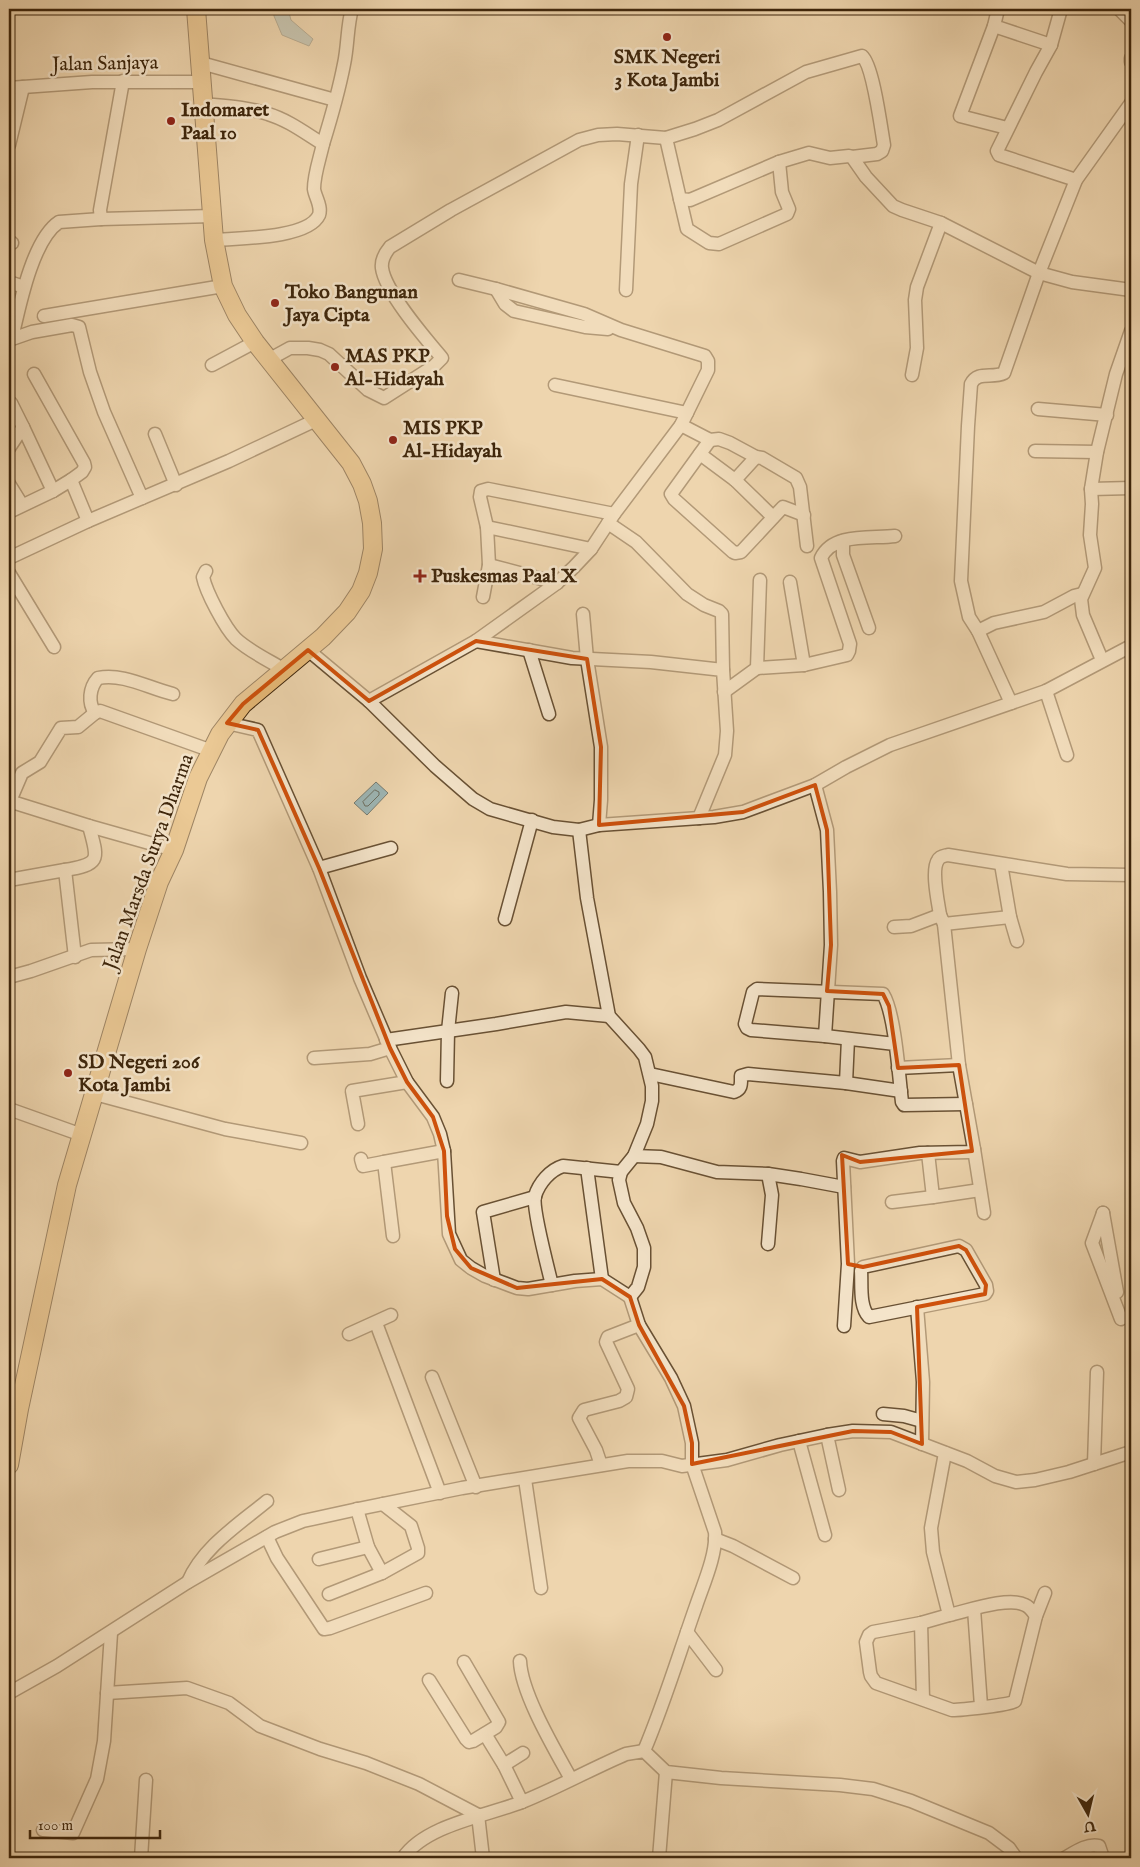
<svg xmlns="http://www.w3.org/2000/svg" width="1140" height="1867" font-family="'IM FELL English',serif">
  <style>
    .water { fill: #9db6b5; stroke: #777c71 }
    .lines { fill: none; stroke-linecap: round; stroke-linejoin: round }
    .shore { stroke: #6d6e60; stroke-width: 1 }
    .minor-casing { stroke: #695134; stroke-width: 15 }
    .highway-casing { stroke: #3d250b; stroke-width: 20 }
    .minor { stroke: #f4e4ca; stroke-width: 12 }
    .highway { stroke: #e7ba77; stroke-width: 18 }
    .marked { fill: none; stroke: #ce510c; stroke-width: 4; stroke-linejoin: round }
    .poi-dot { fill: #8f2418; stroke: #f4e4ca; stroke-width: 2 }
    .labels { text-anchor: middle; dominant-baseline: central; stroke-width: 5; stroke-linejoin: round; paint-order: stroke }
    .poi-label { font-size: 20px; font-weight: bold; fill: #3d250b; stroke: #f4e4ca; text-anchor: start }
    .street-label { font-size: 20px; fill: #3d250b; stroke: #f4e4ca }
  </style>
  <rect width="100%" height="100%" fill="#eed5ae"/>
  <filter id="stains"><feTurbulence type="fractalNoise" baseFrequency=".004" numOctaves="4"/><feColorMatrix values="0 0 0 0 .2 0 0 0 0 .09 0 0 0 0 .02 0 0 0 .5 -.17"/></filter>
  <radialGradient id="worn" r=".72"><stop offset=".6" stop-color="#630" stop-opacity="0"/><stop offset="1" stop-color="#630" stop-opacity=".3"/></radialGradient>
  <!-- water -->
  <g class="water">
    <path d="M274,9H288L291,20L313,39L309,46L282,35L274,16Z"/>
    <path d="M376,782L388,793L367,815L354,803Z"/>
  </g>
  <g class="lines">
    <!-- shore -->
    <path class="shore" d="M375,790L379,792V795L368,806H365L363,802Z"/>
    <defs>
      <g id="minor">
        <path d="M998,9L994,26L1051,45"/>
        <path d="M1061,9L1051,45L1036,72L997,151L999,155L1076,180"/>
        <path d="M1119,9L1131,21"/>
        <path d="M994,26L960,116L1007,128"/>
        <path d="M1131,58V62"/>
        <path d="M201,63L335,100"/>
        <path d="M9,88L92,82H202"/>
        <path d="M203,104C224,106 248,107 268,114C288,120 305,133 323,144C320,158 314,174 314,189C315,197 322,206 319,215C308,239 237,238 214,240"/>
        <path d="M666,138L680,199L690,200L779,162L809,153L830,158L849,156L852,157L866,177L893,206L902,210L941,223L1039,273L1072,282L1131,290"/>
        <path d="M323,144C331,118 339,90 344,64C348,46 347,26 352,9"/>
        <path d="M9,145L23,87"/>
        <path d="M680,199L687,229L709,243L719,244L787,214L789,209L782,192L779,162"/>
        <path d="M101,219L100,210L123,81"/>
        <path d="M9,241L12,243"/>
        <path d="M9,282L24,287"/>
        <path d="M496,289L505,304L514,311L585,327L608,329"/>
        <path d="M626,290L631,184L638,135"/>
        <path d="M44,316L223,286"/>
        <path d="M12,338C19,308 32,240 59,222L101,219L213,216"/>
        <path d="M9,340L32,332L72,325L79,327L90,372L104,412L142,498"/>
        <path d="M270,359L290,348H308L320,350L329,354L368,390L384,398L434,366L442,358C426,339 385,292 382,268C381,260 385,253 390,247L451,210L579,140L598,135L617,134L666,138L695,129L718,120L806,72L862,56C873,65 881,128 884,145L882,151L877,154L852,157"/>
        <path d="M212,365L255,342"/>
        <path d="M34,374L84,463L85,467L82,472L71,480"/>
        <path d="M912,375L917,348L915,300L917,287L941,223"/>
        <path d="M555,385L687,413"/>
        <path d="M1038,409L1107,415"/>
        <path d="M681,425L710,440L719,439L730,443L756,457L762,458L796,478L800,487L807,546"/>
        <path d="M23,427L53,491"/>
        <path d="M155,434L176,485"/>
        <path d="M710,440L671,494L674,499L733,552L735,553L741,552L783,507L804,515"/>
        <path d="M9,448L23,427L11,403"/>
        <path d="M1035,451L1097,452"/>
        <path d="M700,454L735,480L773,517"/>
        <path d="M735,480L756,457"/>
        <path d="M9,484L22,505"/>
        <path d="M1091,489L1131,488"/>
        <path d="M9,512L53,491L71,480L88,521"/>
        <path d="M608,523L636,542L687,594L704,605L719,611L722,614L723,670"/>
        <path d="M487,527L480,497L481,491L488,489L614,514"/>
        <path d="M843,541V555L869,628"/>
        <path d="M9,558L88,521L229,461L318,419"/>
        <path d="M489,565L557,583"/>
        <path d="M206,571L203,577C206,592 225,628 236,639C249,651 268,660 283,669"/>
        <path d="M9,573L54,647"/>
        <path d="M790,582L804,665"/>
        <path d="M483,597L489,565L487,527L591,549"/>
        <path d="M583,614L587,659L601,747V800L599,825"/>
        <path d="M978,631L994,623L1044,612L1074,596L1082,594"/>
        <path d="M476,641L572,658L651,662L723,670L727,731L725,755L699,818"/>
        <path d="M308,650L369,701L435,766L473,799L490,809L553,827L579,830L599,825L714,817L743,812L815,785L846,767L890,745L1046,691L1131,646"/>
        <path d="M529,650L549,714"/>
        <path d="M1102,660L1083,615L1081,599L1095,568L1090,535L1092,504L1091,489L1097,452L1116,374L1131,331"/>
        <path d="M757,668L804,665L847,655L849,651L850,644L821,558C833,532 872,539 895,536"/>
        <path d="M1046,691L1067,755"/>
        <path d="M724,692L757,668L760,580"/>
        <path d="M369,701L476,641L557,583L574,567L591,549L614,514L681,425L708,370V361L705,356L621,330L584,314L496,289L459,280"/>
        <path d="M1011,703L978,631L969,617L961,581L968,426L971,384C978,370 992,379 1004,373L1039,273L1076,180L1131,103"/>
        <path d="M95,713C88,703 89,688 98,678C124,673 148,688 173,694"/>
        <path d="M227,723L258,730L319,868L360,978L390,1048L407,1082L433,1117L440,1134L444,1151L449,1234L461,1260L471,1268L485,1276L517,1288L528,1289L575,1281L602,1279L630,1297L638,1287L644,1267V1248L637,1228L624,1203L619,1180L621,1172L634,1156L647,1124L652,1101V1086L645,1057L639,1049L609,1016L587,898L579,830"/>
        <path d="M815,785L827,830L830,892L831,945L825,1036"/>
        <path d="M9,801L89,826L174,850"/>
        <path d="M10,801L22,773L40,762L61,728L78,727L95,713L100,711L212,751"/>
        <path d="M1001,864L1010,917L1017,941"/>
        <path d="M319,868L391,848"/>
        <path d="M65,870C102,864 98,859 89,826"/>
        <path d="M9,880L65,870L75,957"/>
        <path d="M940,915C938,902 931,870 938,860C940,856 944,856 948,855L1067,874L1131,875"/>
        <path d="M505,919L532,820"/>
        <path d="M894,927L911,926L940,915L944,924L1010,917"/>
        <path d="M9,977L31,971L91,950L137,949"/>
        <path d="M386,1040L496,1024L566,1012L609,1016"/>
        <path d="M895,1044L825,1036L751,1030L747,1028L745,1024L753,992L757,989L883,994C895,1013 899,1077 902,1102L904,1105L966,1104"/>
        <path d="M314,1058L370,1054L390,1048"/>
        <path d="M898,1068L959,1065"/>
        <path d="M650,1074L734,1092C742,1089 741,1084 741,1076L748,1074L846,1083L848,1039"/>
        <path d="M447,1081L448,1031L452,993"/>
        <path d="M846,1083L901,1091"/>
        <path d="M95,1094L225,1129L301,1143"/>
        <path d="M9,1109L82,1135"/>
        <path d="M358,1124L352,1091L407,1082"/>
        <path d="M974,1149L984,1213"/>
        <path d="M928,1153L933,1197L980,1190"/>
        <path d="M634,1156L661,1157L717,1172L768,1174L801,1179L844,1187"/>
        <path d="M361,1159L363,1166L384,1162"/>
        <path d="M587,1168L602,1279"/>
        <path d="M768,1174L772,1195L768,1244"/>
        <path d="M892,1202L933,1197"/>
        <path d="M1103,1213L1092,1243L1121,1319"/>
        <path d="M1103,1213L1117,1292"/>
        <path d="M393,1236L384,1162L444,1151"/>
        <path d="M959,1246L966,1250L986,1285L987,1291L985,1294L869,1317C859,1306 862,1285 861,1271L863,1267Z"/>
        <path d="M494,1280L483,1212L535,1197"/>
        <path d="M552,1285C548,1269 532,1207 535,1196C539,1183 550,1170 563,1166L621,1172"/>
        <path d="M630,1297L639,1325L671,1378L684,1406L692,1443V1464L715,1532C717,1554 703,1585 696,1606C679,1654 664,1704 644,1751"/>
        <path d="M917,1307L923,1382L922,1444"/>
        <path d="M376,1323L440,1493"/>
        <path d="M844,1326L848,1264L843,1161L844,1158L860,1162L920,1153L970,1152L974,1149L959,1065L944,924"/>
        <path d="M349,1334L391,1315"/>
        <path d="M432,1377L476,1487"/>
        <path d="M883,1414L904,1416L922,1421"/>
        <path d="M827,1435L839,1490"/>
        <path d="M799,1441L825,1535"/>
        <path d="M945,1453L931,1528L933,1552L949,1615L921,1623L873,1632L869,1635L866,1642L870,1672L871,1676L876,1683L952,1710C961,1710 1010,1705 1015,1701L1036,1616L1045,1593"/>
        <path d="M1094,1464L1097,1372"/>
        <path d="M601,1465L596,1450L579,1418L584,1410L619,1401L626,1397L628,1389L606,1342L608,1337L639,1325"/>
        <path d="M525,1479L541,1588"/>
        <path d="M357,1509L368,1547L382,1573"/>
        <path d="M267,1537L277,1558L324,1629L330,1628L426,1593"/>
        <path d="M715,1539L733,1546L793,1578"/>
        <path d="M319,1559L368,1547"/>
        <path d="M188,1582C203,1547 238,1525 267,1501"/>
        <path d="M329,1594L382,1573L418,1553V1548L411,1526L383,1504"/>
        <path d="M974,1609L981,1706"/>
        <path d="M949,1615C967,1611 1009,1596 1025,1605C1030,1607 1033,1612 1036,1616"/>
        <path d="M921,1623L923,1699"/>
        <path d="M687,1632L716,1670"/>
        <path d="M520,1661C521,1693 555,1750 571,1779"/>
        <path d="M429,1680L466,1739L469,1742L473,1741L496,1727L499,1722L464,1662"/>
        <path d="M9,1693L57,1666L188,1582L275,1532L303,1521L358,1509L462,1488L628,1461H662L682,1466L727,1460L780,1445L827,1435L853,1431L891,1432L967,1461L995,1476L1016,1482L1035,1480L1069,1472L1131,1452"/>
        <path d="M107,1693L187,1688L229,1703L260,1726L320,1749L366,1763L419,1784L478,1815"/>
        <path d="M485,1734L504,1765L522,1802"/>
        <path d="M504,1765L523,1753"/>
        <path d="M478,1815L483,1858"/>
        <path d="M43,1830L73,1833L97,1779L104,1741L111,1633"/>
        <path d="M141,1858L146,1780"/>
        <path d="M403,1858C425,1825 486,1816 522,1802C557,1788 591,1769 626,1754L644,1751L666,1772L721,1778L840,1785L873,1789L911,1801L989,1833L1009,1848L1016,1858"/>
        <path d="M659,1858L666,1772"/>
        <path d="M1065,1858C1075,1852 1088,1843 1099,1846L1103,1858"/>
      </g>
      <path id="highway" d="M9,1465L19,1409L67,1185L137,949L159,882L174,850L198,778L220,734L243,704L323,637L347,612L361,591L368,573L373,549L372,523L368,501L362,484L351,463L255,342L237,315L223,286L214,240L196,9"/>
    </defs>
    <!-- minor casing -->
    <use href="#minor" class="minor-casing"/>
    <!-- highway casing -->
    <use href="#highway" class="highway-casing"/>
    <!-- minor -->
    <use href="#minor" class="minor"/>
    <!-- highway -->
    <use href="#highway" class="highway"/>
  </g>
  <!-- marked area -->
  <path d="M0 0H1140V1867H0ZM476,641L587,659L601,747L599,825L743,812L815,785L827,830L831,945L827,991L883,994L889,1006L898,1068L959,1065L972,1151L860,1162L842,1155L848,1264L863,1267L959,1246L966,1250L986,1285L985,1294L917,1307L922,1444L891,1432L853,1431L692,1464V1443L684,1406L639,1325L630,1297L602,1279L517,1288L471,1268L455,1249L447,1216L444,1151L433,1117L407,1082L390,1048L319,868L258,730L227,723L243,704L308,650L369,701Z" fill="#eed5ae" fill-opacity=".55" fill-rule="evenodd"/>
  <path class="marked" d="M476,641L587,659L601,747L599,825L743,812L815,785L827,830L831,945L827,991L883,994L889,1006L898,1068L959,1065L972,1151L860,1162L842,1155L848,1264L863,1267L959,1246L966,1250L986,1285L985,1294L917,1307L922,1444L891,1432L853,1431L692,1464V1443L684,1406L639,1325L630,1297L602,1279L517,1288L471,1268L455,1249L447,1216L444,1151L433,1117L407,1082L390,1048L319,868L258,730L227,723L243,704L308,650L369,701Z"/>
  <!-- markers -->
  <g class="poi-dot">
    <circle cx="667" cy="37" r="5"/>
    <circle cx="171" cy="121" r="5"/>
    <circle cx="275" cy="303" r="5"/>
    <circle cx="335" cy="367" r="5"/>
    <circle cx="393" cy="440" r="5"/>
    <path d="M417.5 568.5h5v5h5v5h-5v5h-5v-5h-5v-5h5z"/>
    <circle cx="68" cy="1073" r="5"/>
  </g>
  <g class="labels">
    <!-- poi labels -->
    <g class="poi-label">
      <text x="667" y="57" text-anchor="middle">SMK Negeri<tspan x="667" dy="23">3 Kota Jambi</tspan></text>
      <text x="181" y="110">Indomaret<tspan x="181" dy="23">Paal 10</tspan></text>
      <text x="285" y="292">Toko Bangunan<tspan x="285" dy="23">Jaya Cipta</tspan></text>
      <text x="345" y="356">MAS PKP<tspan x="345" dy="23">Al-Hidayah</tspan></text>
      <text x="403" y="428">MIS PKP<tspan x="403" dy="23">Al-Hidayah</tspan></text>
      <text x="431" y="576">Puskesmas Paal X</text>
      <text x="78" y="1062">SD Negeri 206<tspan x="78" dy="23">Kota Jambi</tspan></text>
    </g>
    <!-- street labels -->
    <g class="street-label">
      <text transform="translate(105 64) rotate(-1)">Jalan Sanjaya</text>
      <text transform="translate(149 862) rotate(-70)">Jalan Marsda Surya Dharma</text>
    </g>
  </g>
  <!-- margin -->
  <rect width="1140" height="1867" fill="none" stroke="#eed5ae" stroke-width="30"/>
  <rect x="10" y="10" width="1120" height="1847" fill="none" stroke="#3d250b" stroke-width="2.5"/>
  <rect x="15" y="15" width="1110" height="1837" fill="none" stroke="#3d250b"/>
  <!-- north arrow -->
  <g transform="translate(1088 1814) rotate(172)" stroke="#f4e4ca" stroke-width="4" paint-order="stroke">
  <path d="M0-4L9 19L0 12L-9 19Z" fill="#3d250b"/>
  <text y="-8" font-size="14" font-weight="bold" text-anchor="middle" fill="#3d250b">U</text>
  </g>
  <!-- scale -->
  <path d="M30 1830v8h130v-8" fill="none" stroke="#3d250b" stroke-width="2.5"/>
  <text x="38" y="1830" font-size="15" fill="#3d250b" stroke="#f4e4ca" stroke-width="4" paint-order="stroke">100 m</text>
  <rect width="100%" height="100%" filter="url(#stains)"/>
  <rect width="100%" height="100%" fill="url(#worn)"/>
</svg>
